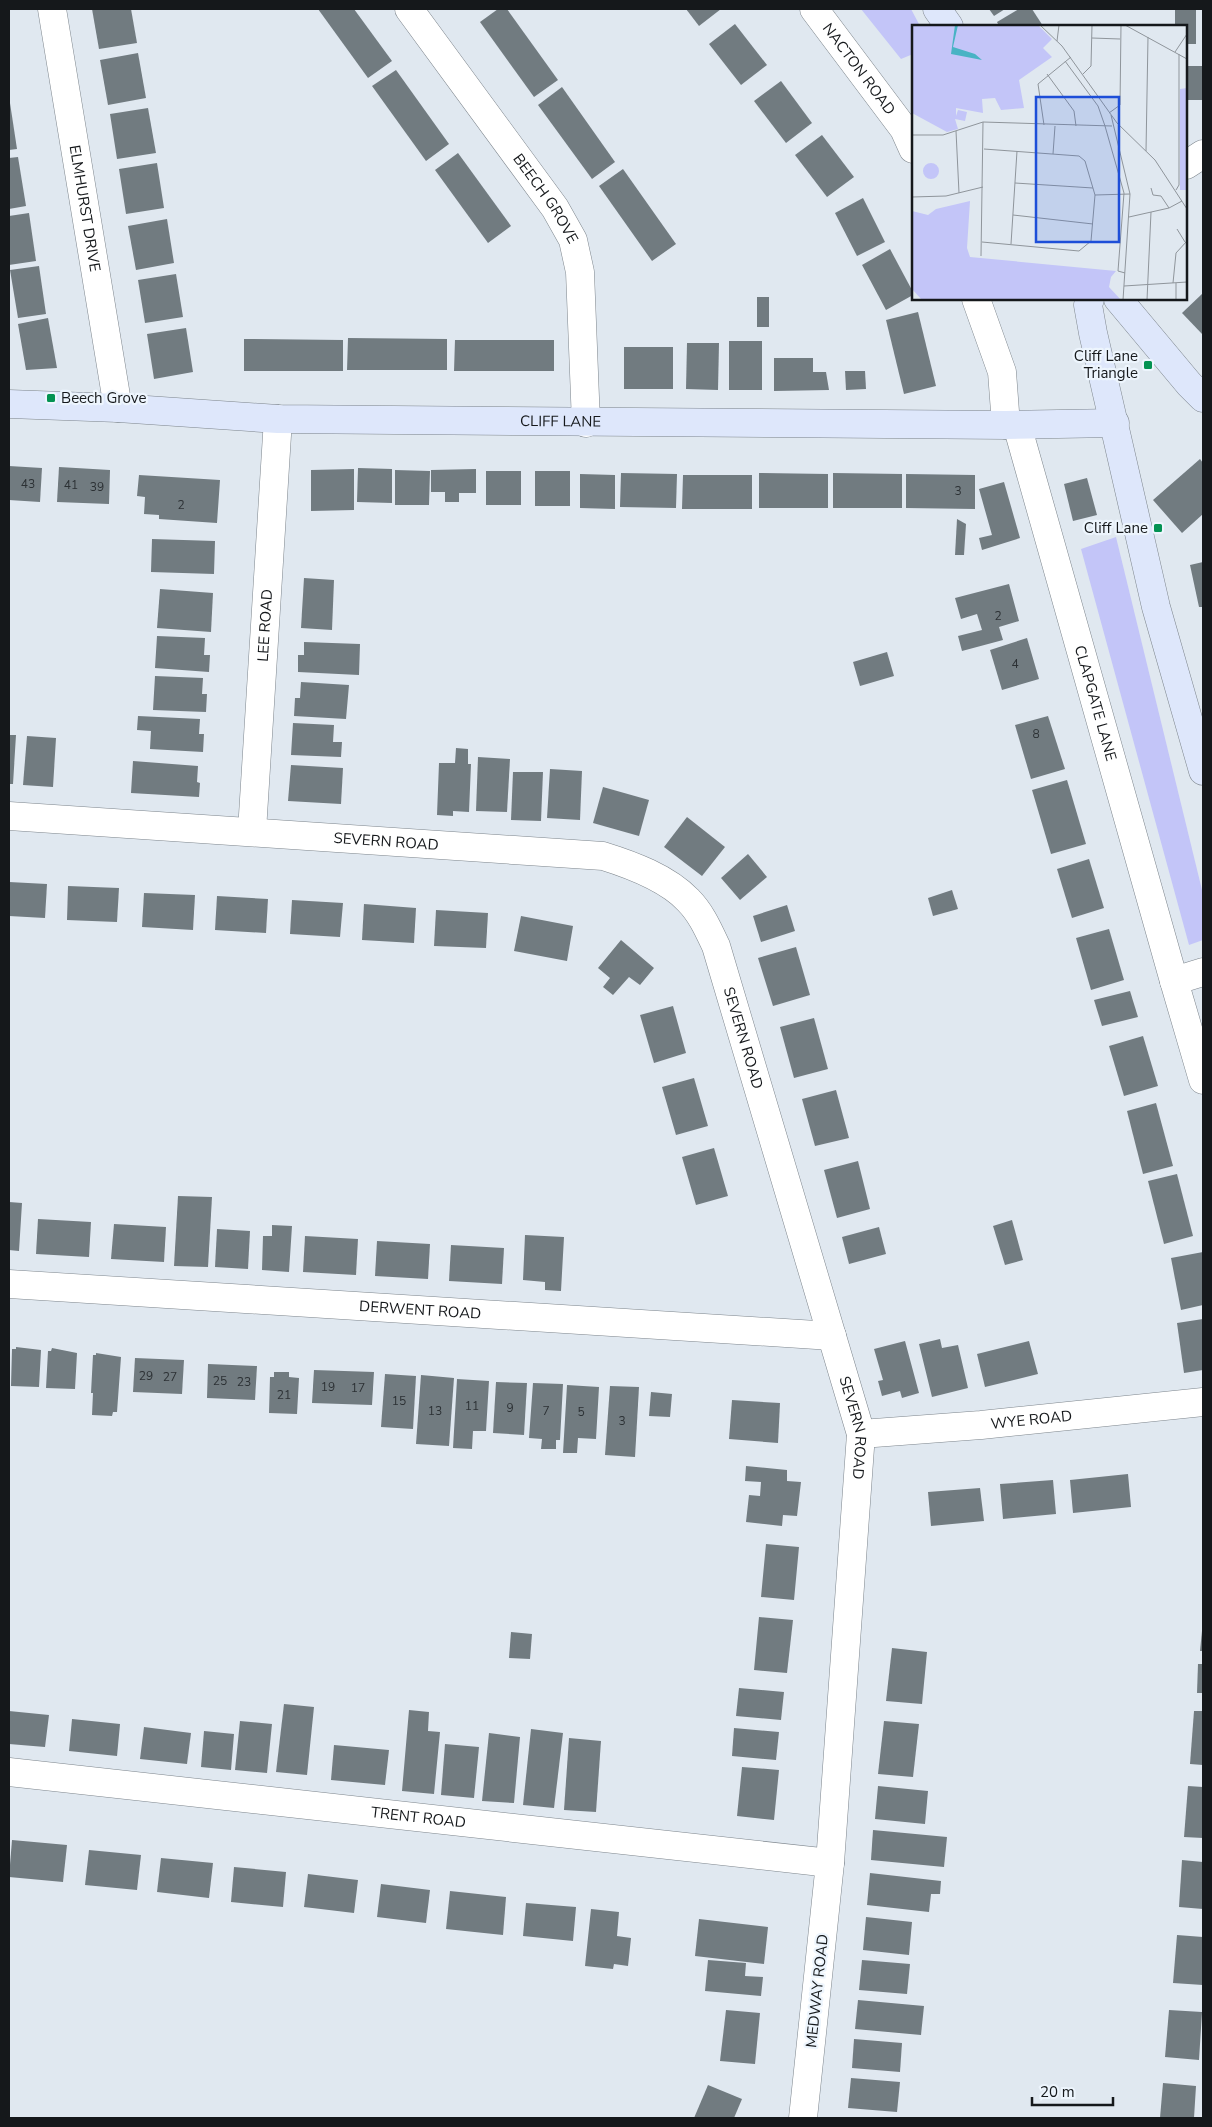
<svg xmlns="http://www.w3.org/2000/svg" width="1212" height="2127" font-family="'Nunito Sans',sans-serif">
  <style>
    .green { fill: #c3c5f8 }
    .building { fill: #717b80 }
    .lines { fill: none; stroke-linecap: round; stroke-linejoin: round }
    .street-casing { stroke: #7d858c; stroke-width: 29 }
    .secondary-casing { stroke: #7d858c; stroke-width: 29 }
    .street { stroke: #fff; stroke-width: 28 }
    .secondary { stroke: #dee7fb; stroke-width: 28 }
    .poi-dot { fill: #039252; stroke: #edf5fd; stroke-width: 2 }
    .labels { text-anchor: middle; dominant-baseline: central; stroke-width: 4.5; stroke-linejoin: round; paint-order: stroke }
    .number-label { font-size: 12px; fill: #2c3134 }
    .street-label { font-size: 15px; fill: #15181b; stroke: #edf5fd }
    .poi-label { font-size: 15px; fill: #15181b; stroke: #edf5fd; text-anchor: end }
    .inset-road { fill: none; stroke: #8f959b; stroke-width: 1 }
    .view { fill: #1d4ed8; fill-opacity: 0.15; stroke: #1d4ed8; stroke-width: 2.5 }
    .inset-edge { fill: none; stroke: #15181b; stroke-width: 2.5 }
  </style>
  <rect width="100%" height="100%" fill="#e0e8f0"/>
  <!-- green -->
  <g class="green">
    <path d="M861,9H911L920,26H913V54L901,59Z"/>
    <path d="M1116,537L1203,894V940L1189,945L1081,549Z"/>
  </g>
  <!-- building -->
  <g class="building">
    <path d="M92,9H131L137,43L99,49Z"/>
    <path d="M318,9H354L392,61L368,78Z"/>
    <path d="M498,9H507L558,80L534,97L480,22Z"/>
    <path d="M686,9H721L699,26Z"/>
    <path d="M989,9H1005L994,16Z"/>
    <path d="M1019,9H1032L1043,26H999L997,22Z"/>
    <path d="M1175,9H1196V44H1186V26H1175Z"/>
    <path d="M735,24L767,65L741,85L709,44Z"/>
    <path d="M138,53L146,98L108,105L100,60Z"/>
    <rect x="1186" y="66" width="17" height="34"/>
    <path d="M396,70L449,144L426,161L372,86Z"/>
    <path d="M781,81L812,123L786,143L754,101Z"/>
    <path d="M562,87L615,162L592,179L538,105Z"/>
    <path d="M10,103L17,149L9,150V104Z"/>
    <path d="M148,108L156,153L117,159L110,114Z"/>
    <path d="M822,135L854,177L827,197L795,155Z"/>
    <path d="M458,153L511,226L488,243L435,170Z"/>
    <path d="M18,157L26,206L9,209V158Z"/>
    <path d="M157,163L164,208L126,214L119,169Z"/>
    <path d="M623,169L676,244L652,261L599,186Z"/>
    <path d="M863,198L885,242L857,256L835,213Z"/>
    <path d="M29,213L36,261L9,265V216Z"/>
    <path d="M167,219L174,263L136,270L128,226Z"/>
    <path d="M890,249L913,292V295L886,310L862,265Z"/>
    <path d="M39,266L46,314L18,318L10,270Z"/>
    <path d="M176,274L183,317L145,323L138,280Z"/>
    <path d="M1203,293V335L1182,313Z"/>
    <rect x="757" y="297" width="12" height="30"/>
    <path d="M918,312L936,386L904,394L886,320Z"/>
    <path d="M48,318L57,368L26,370L18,324Z"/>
    <path d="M186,328L193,372L154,379L147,334Z"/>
    <path d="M348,338L447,339V370H347Z"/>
    <path d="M244,339L343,340V371H244Z"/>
    <path d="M455,340H554V371H454Z"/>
    <rect x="729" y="341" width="33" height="49"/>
    <path d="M687,343H719L718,390L686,389Z"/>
    <rect x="624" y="347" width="49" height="42"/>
    <path d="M774,358H813V372H826L829,390L774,391Z"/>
    <path d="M845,371H865L866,389L846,390Z"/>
    <path d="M1200,459L1203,463V514L1182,533L1153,500Z"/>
    <path d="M9,466L42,468L40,502L9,500Z"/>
    <path d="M59,467L110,470L109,504L57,502Z"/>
    <path d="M358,468L392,469V503L357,502Z"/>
    <path d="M354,469V510L311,511V470Z"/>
    <path d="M476,469V493H459V502H445V492H431V470Z"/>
    <path d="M395,470L430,471L429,505H395Z"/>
    <rect x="486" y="471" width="35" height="34"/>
    <rect x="535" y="471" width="35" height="35"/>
    <path d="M621,473L677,474L676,508L620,507Z"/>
    <path d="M759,473L828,474V508H759Z"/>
    <path d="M833,473L902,474V508H833Z"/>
    <path d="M580,474L615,475V509L580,508Z"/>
    <path d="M906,474L975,475V509L906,508Z"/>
    <path d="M139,475L220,480L217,523L159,519V515L144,514L145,497L137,496Z"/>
    <path d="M683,475H752V509H682Z"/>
    <path d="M1087,478L1097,515L1073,521L1064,484Z"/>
    <path d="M1004,482L1020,538L982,550L979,538L992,535L979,489Z"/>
    <path d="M957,519L966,524L964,555H955Z"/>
    <path d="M152,539L215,541L214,574L151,572Z"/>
    <path d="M1203,562V607H1199L1190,565Z"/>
    <path d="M304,578L334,580L332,630L301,628Z"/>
    <path d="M1009,584L1019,621L999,627L1003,640L962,651L958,636L982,630L977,614L961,619L955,598Z"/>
    <path d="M160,589L213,593L211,632L157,628Z"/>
    <path d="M157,636L205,638L204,655H210L209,672L155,668Z"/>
    <path d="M1027,638L1039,679L1002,690L990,650Z"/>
    <path d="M304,642L360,644L359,675L298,672V655H304Z"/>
    <path d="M887,652L894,676L860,686L853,662Z"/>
    <path d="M155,676L203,678L202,694H207L206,712L153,710Z"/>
    <path d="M301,682L349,685L346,719L294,716L295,698H300Z"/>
    <path d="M138,716L200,719L199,734H204L203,752L150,749L151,731L137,730Z"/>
    <path d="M1048,716L1065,769L1031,779L1015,725Z"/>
    <path d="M293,723L334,725L333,742H342L341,757L291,755Z"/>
    <path d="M9,735H16L13,784H9Z"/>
    <path d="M27,736L56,738L53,787L23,785Z"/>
    <path d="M456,748L468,749V764H471L469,812L453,811V816L437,815L439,763H455Z"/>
    <path d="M478,757L510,759L507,812L476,811Z"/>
    <path d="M133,761L198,766L197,782L200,783L199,797L131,793Z"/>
    <path d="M291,765L343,768L341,804L288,801Z"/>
    <path d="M550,769L582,771L580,820L547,818Z"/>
    <path d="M513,772H543L541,821L511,820Z"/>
    <path d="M1067,780L1086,844L1051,854L1032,790Z"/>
    <path d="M603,787L649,800L639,836L593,823Z"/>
    <path d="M687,817L725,847L702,876L664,847Z"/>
    <path d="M748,854L767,877L740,900L721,878Z"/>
    <path d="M1089,859L1104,908L1072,918L1057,869Z"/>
    <path d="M9,882L47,884L45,918L9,916Z"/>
    <path d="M68,886L119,888L117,922L67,920Z"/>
    <path d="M952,890L958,909L933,916L928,898Z"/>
    <path d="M144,893L195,895L193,930L142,927Z"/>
    <path d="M217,896L268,899L266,933L215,930Z"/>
    <path d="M292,900L343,903L340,937L290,934Z"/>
    <path d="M364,904L416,908L414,943L362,940Z"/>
    <path d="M787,905L795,931L761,942L753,916Z"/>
    <path d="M436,910L488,913L486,948L434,946Z"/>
    <path d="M521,916L573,926L567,961L514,951Z"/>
    <path d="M1109,929L1124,980L1091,990L1076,938Z"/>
    <path d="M621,940L654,968L640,985L629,977L613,995L603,987L610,978L598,968Z"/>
    <path d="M796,947L810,995L773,1006L758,958Z"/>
    <path d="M1130,991L1138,1017L1102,1026L1094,1000Z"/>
    <path d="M673,1006L686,1053L654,1063L640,1015Z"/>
    <path d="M814,1018L828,1069L794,1078L780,1027Z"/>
    <path d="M1143,1036L1158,1086L1124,1096L1109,1046Z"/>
    <path d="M694,1078L708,1126L676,1135L662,1087Z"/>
    <path d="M836,1090L849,1138L815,1146L802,1099Z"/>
    <path d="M1156,1103L1173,1166L1143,1174L1127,1111Z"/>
    <path d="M714,1148L728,1196L696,1205L682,1157Z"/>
    <path d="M858,1161L870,1209L837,1218L824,1170Z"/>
    <path d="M1177,1174L1193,1236L1164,1244L1148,1181Z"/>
    <path d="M178,1196L212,1197L208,1267L174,1266Z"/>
    <path d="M9,1202L22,1203L19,1251L9,1250Z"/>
    <path d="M38,1219L91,1222L89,1257L36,1254Z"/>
    <path d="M1012,1220L1023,1260L1005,1265L993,1226Z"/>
    <path d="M114,1224L166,1227L164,1262L111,1259Z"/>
    <path d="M272,1225L292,1226L289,1272L262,1270L263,1236H272Z"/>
    <path d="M879,1227L886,1254L849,1264L842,1237Z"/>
    <path d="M217,1229L250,1231L248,1269L215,1267Z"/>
    <path d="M525,1235L564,1237L561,1291L545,1290V1282L523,1280Z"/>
    <path d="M305,1236L358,1239L356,1275L303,1272Z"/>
    <path d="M377,1241L430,1244L428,1279L375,1276Z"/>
    <path d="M451,1245L504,1248L502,1284L449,1281Z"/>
    <path d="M1203,1252V1305L1181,1310L1171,1258Z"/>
    <path d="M1203,1319V1370L1184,1373L1177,1323Z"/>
    <path d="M940,1339L942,1348L958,1345L968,1388L932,1397L919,1344Z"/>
    <path d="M905,1341L919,1393L902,1398L900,1391L882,1396L878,1381L883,1380L874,1349Z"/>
    <path d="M1029,1341L1038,1374L985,1387L977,1354Z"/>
    <path d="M16,1347L41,1350L39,1387L11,1386L12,1349H16Z"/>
    <path d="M52,1348L77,1353L75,1389L46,1388L48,1351H51Z"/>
    <path d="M96,1353L121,1357L117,1412H113L112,1416L92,1415L93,1393H91L93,1355H96Z"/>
    <path d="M135,1358L184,1360L182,1394L133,1392Z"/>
    <path d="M208,1364L257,1366L255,1400L207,1398Z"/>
    <path d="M314,1370L374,1372L372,1405L312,1403Z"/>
    <path d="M274,1372H289V1377L299,1378L297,1414L269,1413L270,1377H274Z"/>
    <path d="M385,1374L416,1376L413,1429L381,1427Z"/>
    <path d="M421,1375L454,1378L449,1446L416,1444Z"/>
    <path d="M457,1379L489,1381L486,1431H473L472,1449L453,1448Z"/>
    <path d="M496,1382L527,1383L524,1435L493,1433Z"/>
    <path d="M533,1383L563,1384L560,1440H556V1449H541L542,1439L529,1438Z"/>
    <path d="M567,1385L599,1387L596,1439L578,1438L577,1453H563Z"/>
    <path d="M610,1386L639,1387L635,1457L605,1455Z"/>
    <path d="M651,1392L672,1394L670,1417L649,1416Z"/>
    <path d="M732,1400L780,1403L778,1443L729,1439Z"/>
    <path d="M746,1466L787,1470V1481L801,1482L797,1516L783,1515L782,1526L746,1522L749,1495L760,1496L761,1482L745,1481Z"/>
    <path d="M1128,1474L1131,1507L1073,1513L1070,1480Z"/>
    <path d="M1053,1480L1056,1514L1003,1519L1000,1484Z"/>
    <path d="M980,1488L984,1521L931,1526L928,1492Z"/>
    <path d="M766,1544L799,1547L794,1600L761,1597Z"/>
    <path d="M759,1617L793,1620L787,1673L754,1670Z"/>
    <path d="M1202,1631H1203V1651H1200Z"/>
    <path d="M511,1632L532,1634L530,1659L509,1658Z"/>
    <path d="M892,1648L927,1652L922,1704L886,1701Z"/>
    <path d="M1198,1664H1203V1693H1197Z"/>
    <path d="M739,1688L784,1692L781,1720L736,1716Z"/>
    <path d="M284,1704L314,1707L307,1775L276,1772Z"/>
    <path d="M409,1710L429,1712L428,1731L440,1732L434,1794L402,1791Z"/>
    <path d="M9,1711L49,1715L45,1747L9,1744Z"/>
    <path d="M1194,1711H1203V1765L1190,1764Z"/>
    <path d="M72,1719L120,1724L117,1756L69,1751Z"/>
    <path d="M240,1721L272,1724L267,1773L235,1770Z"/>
    <path d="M884,1721L919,1724L913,1777L878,1774Z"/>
    <path d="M144,1727L191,1733L187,1764L140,1759Z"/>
    <path d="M734,1728L779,1732L776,1760L732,1756Z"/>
    <path d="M531,1729L563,1733L554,1808L523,1805Z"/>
    <path d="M204,1731L234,1734L231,1770L201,1767Z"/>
    <path d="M489,1733L520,1737L514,1803L482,1801Z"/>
    <path d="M569,1738L601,1741L596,1812L564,1810Z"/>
    <path d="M445,1744L479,1747L474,1798L441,1795Z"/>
    <path d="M334,1745L389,1750L385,1785L331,1780Z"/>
    <path d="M742,1767L779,1770L774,1820L737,1816Z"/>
    <path d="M878,1786L928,1791L925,1824L875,1819Z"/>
    <path d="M1188,1786L1203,1787V1838L1184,1837Z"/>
    <path d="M873,1830L947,1837L944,1867L871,1860Z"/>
    <path d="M12,1840L67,1845L63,1882L9,1877Z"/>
    <path d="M89,1850L141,1855L137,1890L85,1885Z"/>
    <path d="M161,1858L213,1863L209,1898L157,1892Z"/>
    <path d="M1182,1860L1203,1862V1909L1179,1907Z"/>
    <path d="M234,1867L286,1872L283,1907L231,1902Z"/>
    <path d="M870,1873L941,1881L940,1894H931L929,1912L867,1905Z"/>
    <path d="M308,1874L358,1880L354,1913L304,1907Z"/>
    <path d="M381,1884L430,1890L426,1923L377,1917Z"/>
    <path d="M450,1891L506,1897L503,1935L446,1929Z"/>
    <path d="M526,1903L576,1907L573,1941L523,1936Z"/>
    <path d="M591,1909L619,1912L617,1936L631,1938L628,1966L614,1964L613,1969L585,1966Z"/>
    <path d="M866,1917L912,1922L909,1955L863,1950Z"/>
    <path d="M699,1919L768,1927L764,1964L695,1956Z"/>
    <path d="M1177,1935L1203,1937V1985L1173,1983Z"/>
    <path d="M708,1960L746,1963L745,1976L763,1977L761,1996L705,1991Z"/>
    <path d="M862,1960L910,1964L907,1994L859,1990Z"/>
    <path d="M858,2000L924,2006L921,2035L855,2029Z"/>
    <path d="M726,2010L760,2013L755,2064L720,2061Z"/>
    <path d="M1169,2010L1202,2012L1199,2060L1165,2057Z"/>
    <path d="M854,2039L902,2043L900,2072L852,2068Z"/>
    <path d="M851,2078L900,2082L897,2112L848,2108Z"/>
    <path d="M1163,2083L1196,2086L1194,2118H1160Z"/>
    <path d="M708,2085L742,2099L734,2118H694Z"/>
  </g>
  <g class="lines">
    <defs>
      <g id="street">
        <path id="s1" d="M52,9L118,408"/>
        <path id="s2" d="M409,9L555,208L573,240L580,272L586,423"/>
        <path id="s3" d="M814,9L904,129L913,149"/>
        <path d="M1186,165L1203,154"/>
        <path d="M976,299L1002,372L1006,425"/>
        <path id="s4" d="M1017,425L1174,981L1203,1080"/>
        <path id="s5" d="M9,816L603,856C632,865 667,878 688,900C701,913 708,929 716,946L861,1434L830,1863L803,2118"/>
        <path id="s6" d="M252,831L278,419"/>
        <path d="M1174,981L1203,972"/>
        <path id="s7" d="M9,1284L832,1336"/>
        <path id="s8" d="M861,1434L981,1425L1203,1402"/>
        <path id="s9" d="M9,1772L830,1863"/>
      </g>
      <g id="secondary">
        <path d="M937,9L949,26"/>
        <path d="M1090,299L1088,305L1093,333L1156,607L1203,771"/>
        <path d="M1118,299L1189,384L1203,398"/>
        <path id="s10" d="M9,404L118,408L278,419L1006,425L1115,423"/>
      </g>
    </defs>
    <!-- street casing -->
    <use href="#street" class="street-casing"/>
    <!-- secondary casing -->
    <use href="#secondary" class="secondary-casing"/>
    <!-- street -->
    <use href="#street" class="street"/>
    <!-- secondary -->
    <use href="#secondary" class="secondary"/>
  </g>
  <!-- markers -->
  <g class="poi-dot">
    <rect x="1143" y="360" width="10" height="10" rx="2.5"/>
    <rect x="46" y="393" width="10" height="10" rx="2.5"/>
    <rect x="1153" y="523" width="10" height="10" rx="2.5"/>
  </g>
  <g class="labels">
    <!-- number labels -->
    <g class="number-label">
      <text x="28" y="484">43</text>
      <text x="71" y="485">41</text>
      <text x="97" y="487">39</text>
      <text x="958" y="491">3</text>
      <text x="181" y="505">2</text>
      <text x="998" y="616">2</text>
      <text x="1015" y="664">4</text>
      <text x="1036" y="734">8</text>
      <text x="146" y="1376">29</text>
      <text x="170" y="1377">27</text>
      <text x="220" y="1381">25</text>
      <text x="244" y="1382">23</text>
      <text x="328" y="1387">19</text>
      <text x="358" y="1388">17</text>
      <text x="284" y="1395">21</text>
      <text x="399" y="1401">15</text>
      <text x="472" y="1406">11</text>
      <text x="510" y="1408">9</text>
      <text x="435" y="1411">13</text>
      <text x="546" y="1411">7</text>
      <text x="581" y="1412">5</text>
      <text x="622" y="1421">3</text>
    </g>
    <!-- street labels -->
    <g class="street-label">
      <text stroke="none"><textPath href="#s3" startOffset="75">NACTON ROAD</textPath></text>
      <text stroke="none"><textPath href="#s2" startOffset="234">BEECH GROVE</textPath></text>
      <text stroke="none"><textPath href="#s1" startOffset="202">ELMHURST DRIVE</textPath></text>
      <text stroke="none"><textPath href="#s10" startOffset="552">CLIFF LANE</textPath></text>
      <text stroke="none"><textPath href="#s6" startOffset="206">LEE ROAD</textPath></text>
      <text stroke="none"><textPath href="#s4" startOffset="289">CLAPGATE LANE</textPath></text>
      <text stroke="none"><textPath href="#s5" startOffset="378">SEVERN ROAD</textPath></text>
      <text stroke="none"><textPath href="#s5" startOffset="842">SEVERN ROAD</textPath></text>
      <text stroke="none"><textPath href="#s7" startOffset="412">DERWENT ROAD</textPath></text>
      <text stroke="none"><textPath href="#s8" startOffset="171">WYE ROAD</textPath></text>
      <text stroke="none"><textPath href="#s5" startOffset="1248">SEVERN ROAD</textPath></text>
      <text stroke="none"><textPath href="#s9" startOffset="412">TRENT ROAD</textPath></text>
      <text transform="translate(817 1991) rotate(-84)">MEDWAY ROAD</text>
    </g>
    <!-- poi labels -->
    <g class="poi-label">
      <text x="1138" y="356">Cliff Lane<tspan x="1138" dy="17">Triangle</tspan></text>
      <text x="61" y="398" text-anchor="start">Beech Grove</text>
      <text x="1148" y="528">Cliff Lane</text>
    </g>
  </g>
  <!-- overview -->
  <g transform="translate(912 25)">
    <rect width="275" height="275" fill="#e0e8f0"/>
    <path d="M0,0H126L140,14L131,23L140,32L107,55L112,83L89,85L83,73L70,74L71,88L44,83V91L46,85L55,87L53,96L43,94L46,104L35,107L0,88ZM275,63V165H268V64ZM11 146a8 8 0 1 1 16 0a8 8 0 1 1-16 0ZM58,176L55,223L58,232L204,246L199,252L197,262L209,275H10L0,264V186L16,190L24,184Z" fill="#c3c5f8"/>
    <path d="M43,0H46L41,22L63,29L70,35L39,29Z" fill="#48b3c4"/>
    <path class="inset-road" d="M128,0L150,21L205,98L243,135L275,184M213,0L275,34M180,13L208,14M145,16L147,0M263,27L275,9M153,36L186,81L193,101M135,49L162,86L164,101M171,49L179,41L180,0M197,88L208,80L209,0M199,90L218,169L211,275M132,100L126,59L159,32M193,101L212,168L206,246L213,248M44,106L47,168M0,110H31L71,97L200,101M234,126L236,12M141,129L143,101M103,158L181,163M239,163L241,170L249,171L257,183M264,165L267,160V29M183,170L218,169M0,172L34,171L71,162M101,190L181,199M217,192L257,183L270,176M265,204L273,217M70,217L167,226L179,216L183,170L173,136L167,131L72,124M99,219L105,126M69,231L71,97M261,258L264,228L275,216M264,258V275M212,261L275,257M235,275L239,187"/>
    <path class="view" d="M124,72H207V217H124Z"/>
    <rect width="275" height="275" class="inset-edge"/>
  </g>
  <!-- border -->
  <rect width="1212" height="2127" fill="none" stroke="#15181b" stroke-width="20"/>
  <!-- scale -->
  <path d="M1032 2097v8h81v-8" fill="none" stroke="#15181b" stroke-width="2.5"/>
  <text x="1040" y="2097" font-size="15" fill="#15181b" stroke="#edf5fd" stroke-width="4" paint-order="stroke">20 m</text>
</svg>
